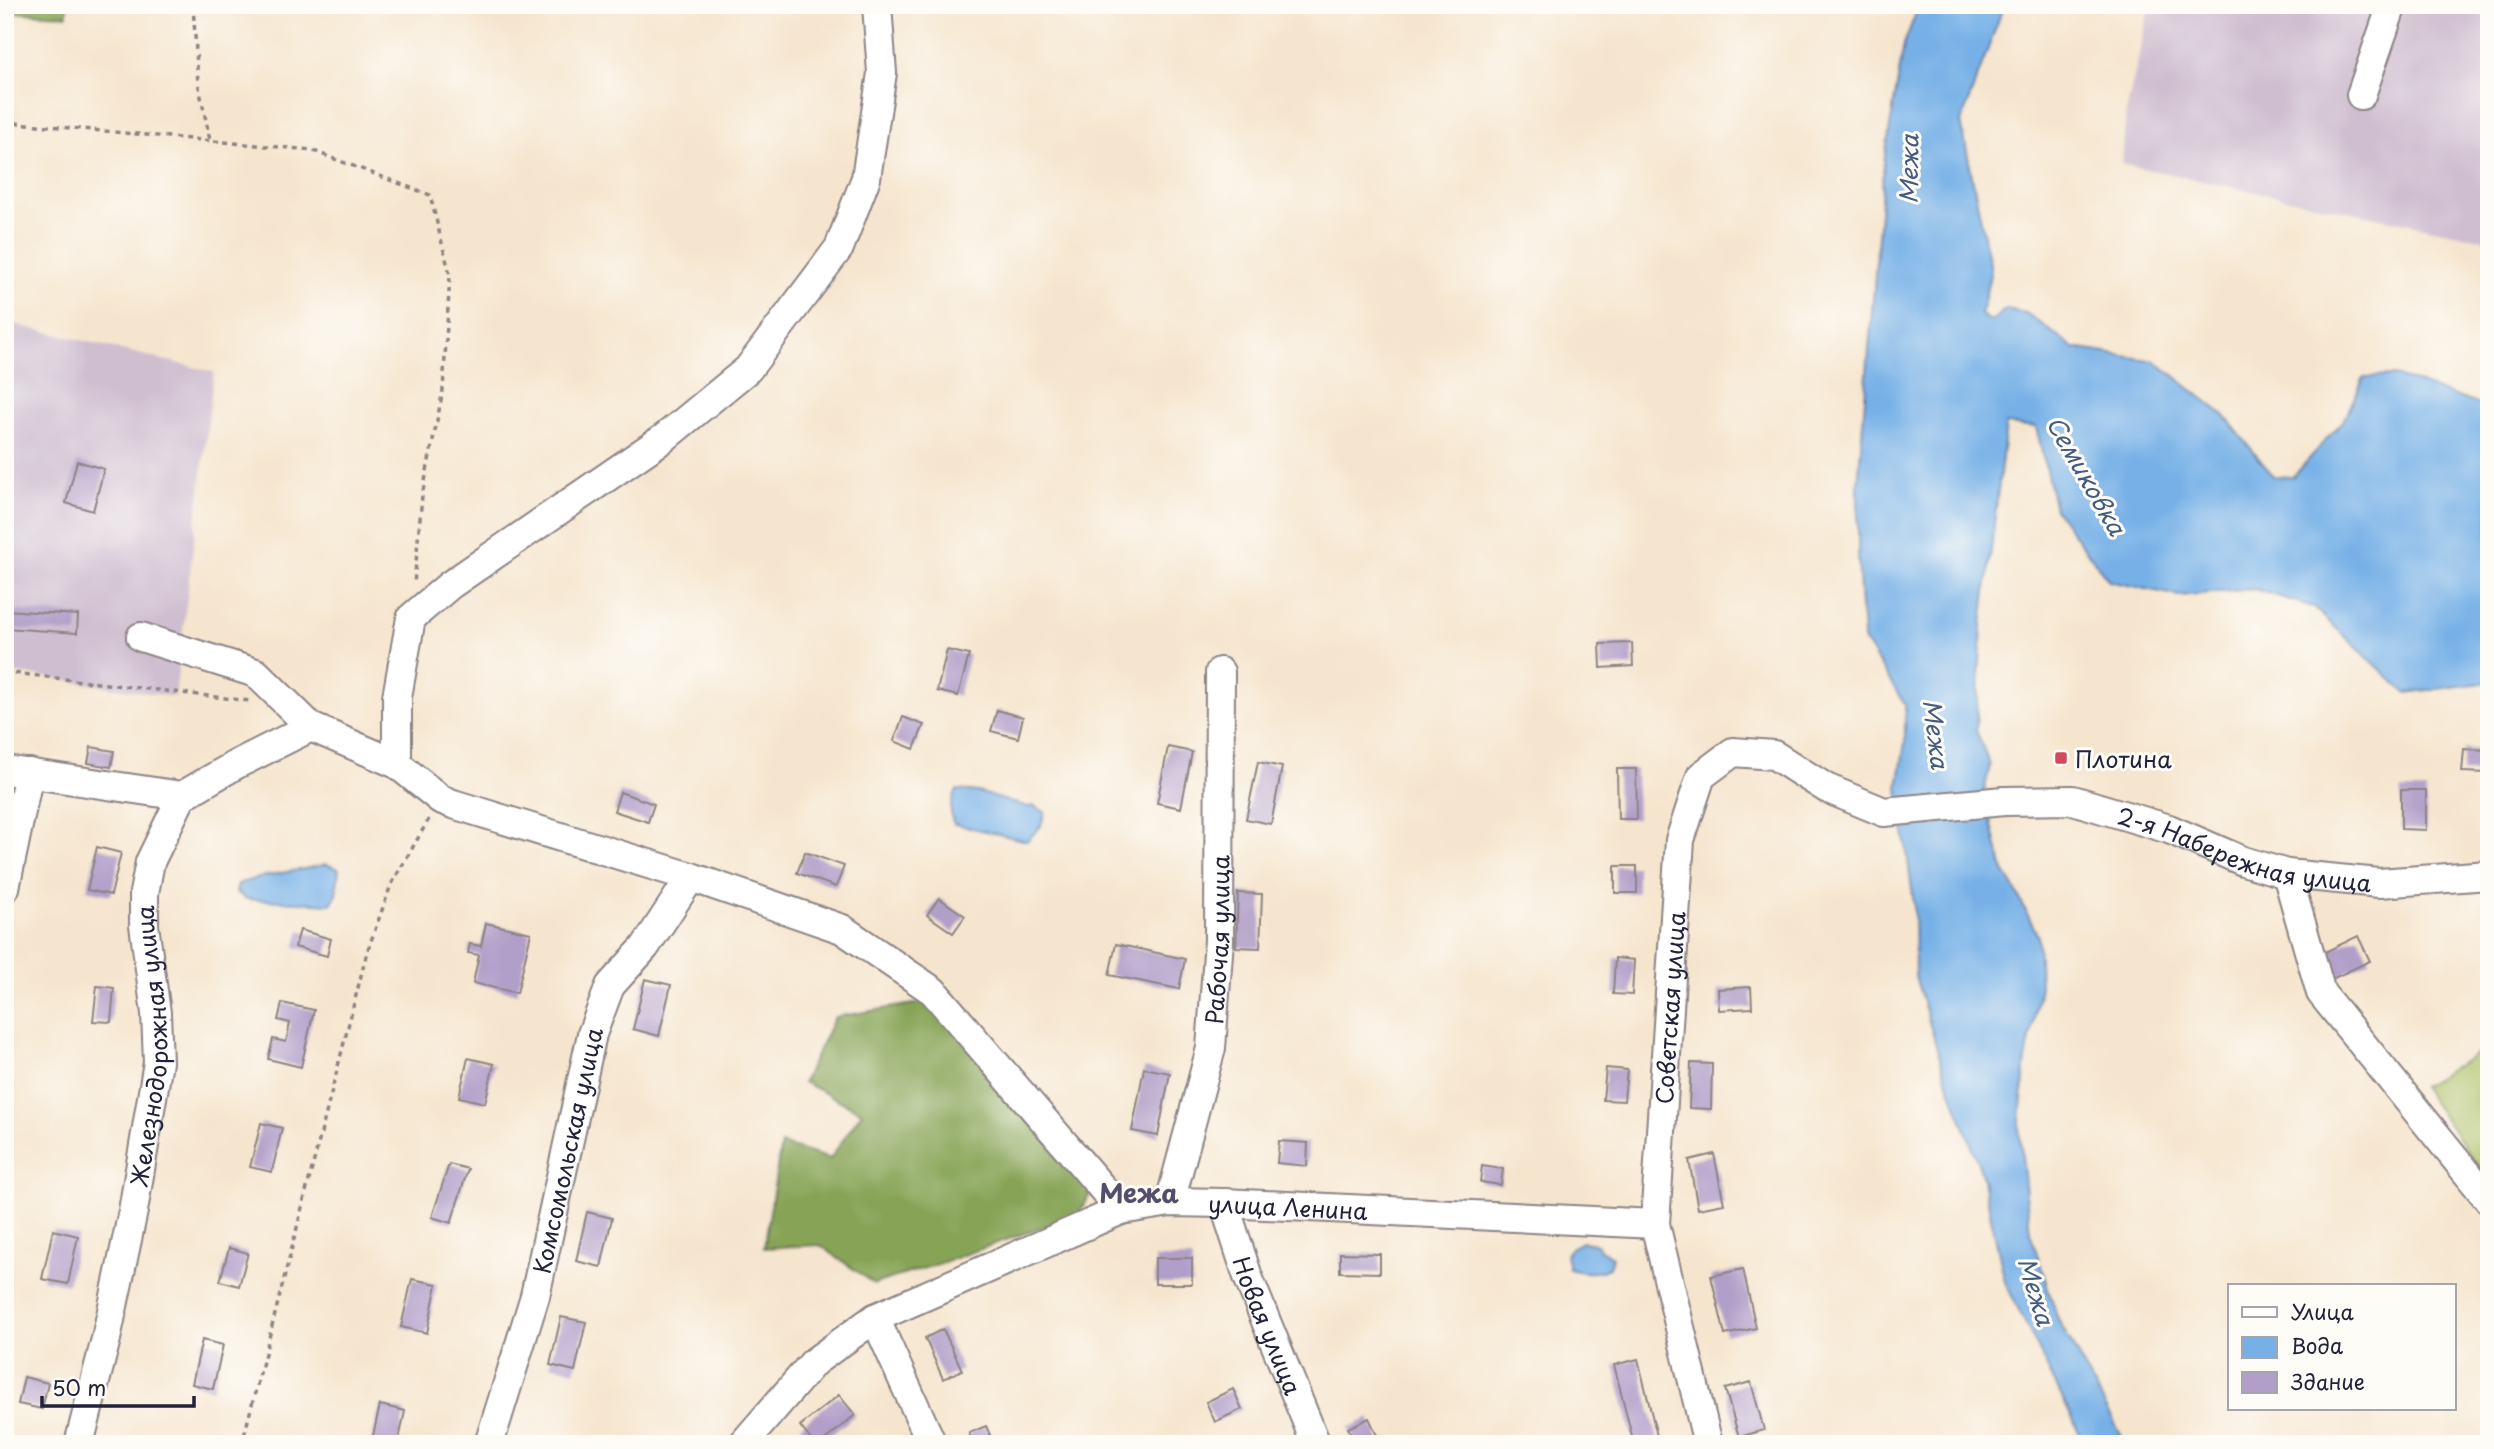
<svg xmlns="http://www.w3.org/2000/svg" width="2494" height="1449" font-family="'Playpen Sans',sans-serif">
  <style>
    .industrial { fill: #cfbdd0 }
    .green { fill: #aabd61; stroke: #66704e; stroke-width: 2 }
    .forest { fill: #87a457; stroke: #546349; stroke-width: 2 }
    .water { fill: #76b0e7; stroke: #4c6991; stroke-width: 2 }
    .building { fill: #b29fc9 }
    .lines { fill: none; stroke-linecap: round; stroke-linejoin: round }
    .minor-casing { stroke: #8c8484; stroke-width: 32 }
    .path { stroke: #8c8484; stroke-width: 3.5; stroke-dasharray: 5 5; stroke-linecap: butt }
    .minor { stroke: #fff; stroke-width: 28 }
    .poi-dot { fill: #d1495b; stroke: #fdfcf7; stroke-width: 2.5 }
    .labels { text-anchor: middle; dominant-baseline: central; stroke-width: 6; stroke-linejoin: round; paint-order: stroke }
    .poi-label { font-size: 23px; fill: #22223b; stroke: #fdfcf7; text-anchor: start }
    .street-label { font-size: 23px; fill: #22223b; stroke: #fdfcf7 }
    .water-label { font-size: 24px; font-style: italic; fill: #445b80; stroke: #fdfcf7 }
    .quarter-label { font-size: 26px; font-weight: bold; fill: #544e6d; stroke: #fdfcf7 }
  </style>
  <rect width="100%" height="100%" fill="#fdfcf7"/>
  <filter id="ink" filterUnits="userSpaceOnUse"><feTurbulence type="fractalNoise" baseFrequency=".0143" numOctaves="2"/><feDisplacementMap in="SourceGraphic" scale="14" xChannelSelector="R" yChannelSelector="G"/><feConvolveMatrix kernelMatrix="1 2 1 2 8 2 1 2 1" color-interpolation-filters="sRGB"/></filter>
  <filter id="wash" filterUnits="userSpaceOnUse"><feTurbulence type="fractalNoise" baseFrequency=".00686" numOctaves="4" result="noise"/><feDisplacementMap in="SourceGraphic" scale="28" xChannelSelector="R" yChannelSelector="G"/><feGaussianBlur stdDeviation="1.57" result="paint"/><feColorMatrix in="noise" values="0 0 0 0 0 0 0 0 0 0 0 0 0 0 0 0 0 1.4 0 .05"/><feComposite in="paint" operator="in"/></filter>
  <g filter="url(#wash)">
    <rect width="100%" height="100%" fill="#f6e5ce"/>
    <!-- industrial -->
    <g class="industrial">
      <path d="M2150,5H2489V243L2481,239L2122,164L2126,113Z"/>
      <path d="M5,322L214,372L175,697L5,671Z"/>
    </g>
    <!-- green -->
    <path class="green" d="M2489,1047V1182L2422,1086Z"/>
    <!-- forest -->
    <g class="forest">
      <path d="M5,5H67V15L5,12Z"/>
      <path d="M932,1001L1091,1192L1079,1214L941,1263L874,1284L820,1245L764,1248L781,1144L830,1159L862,1112L803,1082L835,1017Z"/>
    </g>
    <!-- water -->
    <g class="water">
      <path d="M1919,5H2004L1961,122L1991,270L1981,315L1991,321L2006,309L2026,313L2074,348L2155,361L2224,415L2273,476L2293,477L2344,420L2364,377L2397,376L2489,408V682L2406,693L2313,607L2254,589L2179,596L2109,581L2055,509L2036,427L2006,424L1982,625L1976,730L1990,765L1984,792L2002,867L2016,891L2038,936L2040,987L2026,1059L2019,1128L2030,1232L2058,1319L2126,1444H2085L2005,1282L1981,1171L1946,1078L1915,976L1914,904L1898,788L1905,742V705L1863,638L1858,559V485L1884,162L1904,44Z"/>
      <path d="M957,790L978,792L1028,807L1034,806L1045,812L1041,826L1027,841L954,824C948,812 951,802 957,790Z"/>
      <path d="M326,864L339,869L336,896L331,904L246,899L236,892L238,884C266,873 297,872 326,864Z"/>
      <path d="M1582,1242L1596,1244L1599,1249L1612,1257L1609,1268C1595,1274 1584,1273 1569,1269L1566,1254L1572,1247Z"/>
    </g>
    <g id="blocks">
      <!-- building -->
      <g class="building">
        <path d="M77,461L104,469L93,511L66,503Z"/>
        <path d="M5,610L78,615L77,633L5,628Z"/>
        <path d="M1632,643L1633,666L1601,668L1600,644Z"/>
        <path d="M947,650L969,655L958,696L937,691Z"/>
        <path d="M997,710L1023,717L1018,738L991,731Z"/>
        <path d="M903,717L924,725L914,749L894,741Z"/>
        <path d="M91,747L114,751L111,767L88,763Z"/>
        <path d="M1168,747L1192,752L1181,808L1157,803Z"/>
        <path d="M2464,749L2489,750V773L2462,772Z"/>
        <path d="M1258,762L1282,767L1271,824L1246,819Z"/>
        <path d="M1617,769H1636L1637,819H1618Z"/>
        <path d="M2401,790H2426V830L2401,829Z"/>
        <path d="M620,792L654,804L648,822L614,811Z"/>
        <path d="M97,847L121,853L111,895L87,890Z"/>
        <path d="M805,852L844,866L836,887L797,873Z"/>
        <rect x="1615" y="866" width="22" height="27"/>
        <path d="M1238,893L1262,894L1260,948L1236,947Z"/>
        <path d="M939,898L965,916L953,933L927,915Z"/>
        <path d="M486,923L531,933L517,993L473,983L479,955L468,953L470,944L481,946Z"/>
        <path d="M300,930L331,939L327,956L295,947Z"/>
        <path d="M2358,936L2370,961L2332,979L2321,954Z"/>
        <path d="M1116,944L1185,959L1179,989L1109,975Z"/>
        <path d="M1615,958L1634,960L1632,995L1613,994Z"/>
        <path d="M645,979L671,985L659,1036L633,1029Z"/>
        <path d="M97,986L114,988L111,1022L93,1021Z"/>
        <path d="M1751,987L1752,1008L1719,1010L1718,989Z"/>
        <path d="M282,1003L314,1010L301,1067L268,1059L273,1039L286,1042L290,1023L278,1020Z"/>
        <path d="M468,1058L494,1064L485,1103L459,1097Z"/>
        <path d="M1691,1063L1712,1064L1711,1109L1689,1108Z"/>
        <path d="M1144,1068L1170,1073L1158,1136L1132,1131Z"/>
        <path d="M1606,1068L1627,1070L1624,1101L1603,1100Z"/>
        <path d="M261,1123L282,1128L272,1172L250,1167Z"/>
        <path d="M1279,1141L1308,1143L1307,1166L1277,1163Z"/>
        <path d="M1714,1154L1724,1204L1698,1209L1689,1160Z"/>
        <path d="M449,1164L468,1169L451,1223L432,1217Z"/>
        <path d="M1482,1166L1503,1169L1501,1185L1480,1182Z"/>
        <path d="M587,1212L612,1218L601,1267L576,1261Z"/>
        <path d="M53,1230L78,1236L68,1284L42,1279Z"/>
        <path d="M229,1248L248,1253L239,1286L220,1281Z"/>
        <path d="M1340,1253L1380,1254V1273L1340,1272Z"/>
        <rect x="1155" y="1258" width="37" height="26"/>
        <path d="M1743,1269L1756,1328L1725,1335L1711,1276Z"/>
        <path d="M412,1279L437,1284L427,1333L401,1327Z"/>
        <path d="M561,1317L586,1322L575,1371L550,1365Z"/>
        <path d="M943,1329L962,1370L943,1379L925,1338Z"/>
        <path d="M202,1340L223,1345L213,1389L192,1384Z"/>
        <path d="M1638,1359L1659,1444H1634L1614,1365Z"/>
        <path d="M24,1377L48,1383L42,1409L18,1404Z"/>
        <path d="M1751,1382L1764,1430L1739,1437L1725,1389Z"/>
        <path d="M1233,1389L1242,1409L1215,1422L1206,1402Z"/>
        <path d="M839,1395L855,1415L820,1444H814L800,1426Z"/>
        <path d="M380,1405L405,1411L398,1444H371Z"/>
        <path d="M1369,1418L1381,1444H1356L1348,1428Z"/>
        <path d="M986,1426L994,1444H973L969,1433Z"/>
      </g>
    </g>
  </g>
  <g filter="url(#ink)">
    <use href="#blocks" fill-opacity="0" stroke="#8c8484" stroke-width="2"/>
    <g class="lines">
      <defs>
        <g id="minor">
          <path d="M2361,95L2392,5"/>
          <path d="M141,637L256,673L311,727L397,764L440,799L453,804L691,877L842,929L933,991L1121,1210"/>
          <path d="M397,764V697L411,618L450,585L664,438L748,369L839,248L866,178L882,73L877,5"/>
          <path d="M5,770L182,796"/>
          <path d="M2287,874L2321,993L2489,1200"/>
          <path d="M5,888L29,773"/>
          <path id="s1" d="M1170,1202L1211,1048L1219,940L1220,672"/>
          <path id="s2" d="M1224,1203L1248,1277L1316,1444"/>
          <path d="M875,1318L932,1444"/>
          <path id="s3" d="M79,1444L106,1339L133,1211L158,1062L156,1013L144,925V893L150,862L182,796L237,764L311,727"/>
          <path id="s4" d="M489,1444L535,1296L592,1034L610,986L645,947L691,877"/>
          <path id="s5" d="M743,1444L814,1362L875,1318L1121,1210L1170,1202L1224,1203L1655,1224"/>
          <path id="s6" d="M1708,1444L1655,1224L1680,840L1701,776L1733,752L1774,755L1826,788L1884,812L2004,801L2073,800L2169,829L2243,861L2287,874L2379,883L2489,875"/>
        </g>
      </defs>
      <!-- minor casing -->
      <use href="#minor" class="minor-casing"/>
      <!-- path -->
      <g class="path">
        <path d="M193,5L198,82L210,140"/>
        <path d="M5,122L311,150L430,195L450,275L443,390L422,496L414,584"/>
        <path d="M5,672L250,701"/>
        <path d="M242,1444L367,952L391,885L429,819"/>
      </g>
      <!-- minor -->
      <use href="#minor" class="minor"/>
    </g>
  </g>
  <!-- markers -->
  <rect class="poi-dot" x="2054" y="751" width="14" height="14" rx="3.5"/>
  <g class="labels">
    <!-- poi labels -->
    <g class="poi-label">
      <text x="2075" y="758">Плотина</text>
    </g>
    <!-- street labels -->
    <g class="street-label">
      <text stroke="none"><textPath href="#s6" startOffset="1253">2-я Набережная улица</textPath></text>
      <text stroke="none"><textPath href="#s1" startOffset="268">Рабочая улица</textPath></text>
      <text stroke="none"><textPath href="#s6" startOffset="443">Советская улица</textPath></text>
      <text stroke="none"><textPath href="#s3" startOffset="406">Железнодорожная улица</textPath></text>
      <text stroke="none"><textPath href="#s4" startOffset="304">Комсомольская улица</textPath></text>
      <text stroke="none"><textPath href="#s5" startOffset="620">улица Ленина</textPath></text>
      <text stroke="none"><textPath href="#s2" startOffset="130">Новая улица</textPath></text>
    </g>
    <!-- water labels -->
    <g class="water-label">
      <text transform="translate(1908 169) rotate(-89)">Межа</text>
      <text transform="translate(2087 475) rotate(60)">Семиковка</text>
      <text transform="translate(1937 734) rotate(83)">Межа</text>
      <text transform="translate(2037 1291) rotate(73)">Межа</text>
    </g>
    <!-- quarter labels -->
    <g class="quarter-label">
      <text x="1139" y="1192">Межа</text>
    </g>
  </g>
  <!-- margin -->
  <rect width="2494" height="1449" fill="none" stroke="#fdfcf7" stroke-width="28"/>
  <!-- legend -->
  <rect x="2228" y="1284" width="228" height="126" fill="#fdfcf7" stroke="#a5a5ac" stroke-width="2"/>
  <rect x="2242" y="1307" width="35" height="10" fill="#ffffff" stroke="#a5a5ac" stroke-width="2"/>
  <text x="2291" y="1320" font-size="21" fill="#22223b">Улица</text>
  <rect x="2242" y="1337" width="35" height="21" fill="#76b0e7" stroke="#a5a5ac" stroke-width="2"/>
  <text x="2291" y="1354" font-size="21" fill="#22223b">Вода</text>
  <rect x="2242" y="1372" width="35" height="21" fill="#b29fc9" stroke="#a5a5ac" stroke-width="2"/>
  <text x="2291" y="1390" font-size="21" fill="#22223b">Здание</text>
  <!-- scale -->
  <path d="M42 1396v10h152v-10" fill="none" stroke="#22223b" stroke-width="3.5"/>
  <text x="52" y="1396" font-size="21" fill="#22223b" stroke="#fdfcf7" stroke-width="5" paint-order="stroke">50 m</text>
</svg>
